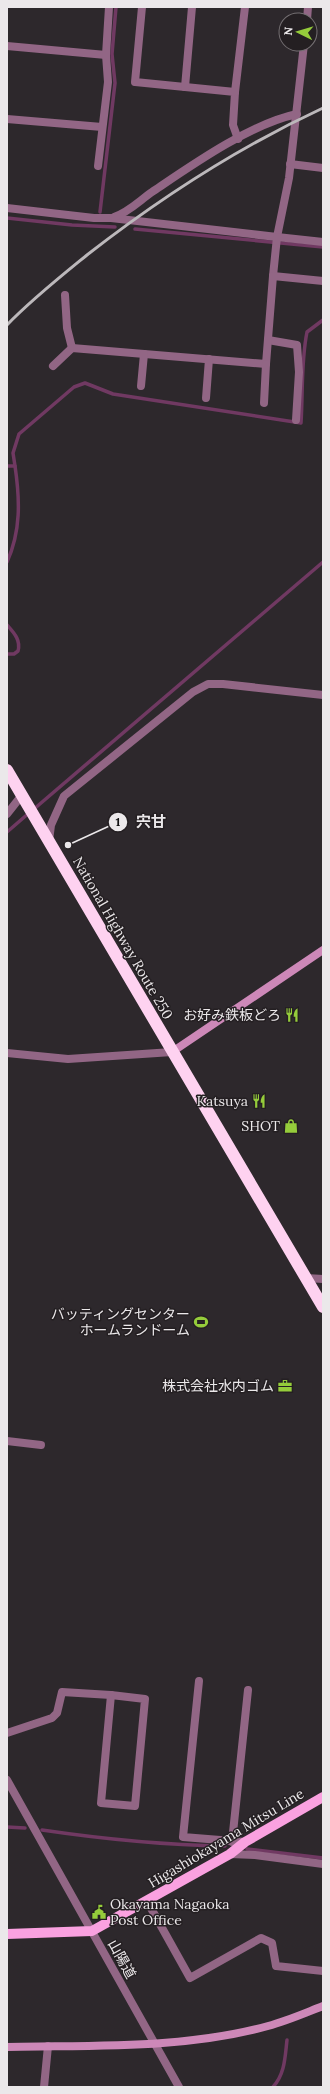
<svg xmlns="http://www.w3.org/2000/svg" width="330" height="2094" font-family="Lora,'Noto Sans JP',serif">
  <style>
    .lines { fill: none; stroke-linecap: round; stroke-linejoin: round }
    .stream { stroke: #703962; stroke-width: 3.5 }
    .street { stroke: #926685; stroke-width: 8 }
    .secondary { stroke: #cd88b8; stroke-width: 8 }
    .primary { stroke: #faa1e0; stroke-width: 10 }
    .highway { stroke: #fed2f0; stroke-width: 12 }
    .rail { stroke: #bcb8bb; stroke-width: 3 }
    .labels { text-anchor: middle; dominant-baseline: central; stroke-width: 3; stroke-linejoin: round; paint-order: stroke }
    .street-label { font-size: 14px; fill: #ebe8ea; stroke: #241f22 }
    .poi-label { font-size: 14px; fill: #ebe8ea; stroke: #241f22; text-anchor: end }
    .leader { fill: none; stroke: #ebe8ea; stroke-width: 1.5 }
    .callout-dot { fill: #ebe8ea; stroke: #241f22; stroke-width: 1.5 }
    .mark-label { font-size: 12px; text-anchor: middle; font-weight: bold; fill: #111 }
    .callout-label { font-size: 15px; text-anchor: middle; font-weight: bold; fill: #ebe8ea; stroke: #241f22; stroke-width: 3; stroke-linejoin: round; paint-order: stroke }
  </style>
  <rect width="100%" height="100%" fill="#2d282c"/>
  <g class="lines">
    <!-- stream -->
    <g class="stream">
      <path d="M100,212L115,83L112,54L116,7"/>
      <path d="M7,218L72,225L115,227"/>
      <path d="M135,229L323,247"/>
      <path d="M7,466H15L13,453L19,434L74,387L85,383L113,394L301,423C303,392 301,361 307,332L323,320"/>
      <path d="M7,562C21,531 20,500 15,466"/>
      <path d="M7,625C14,633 21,640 18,651L14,654H7"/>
      <path d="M34,809L323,562"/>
      <path d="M7,832L29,813"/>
      <path d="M7,1827L25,1828"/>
      <path d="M42,1830C103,1839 163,1845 225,1846"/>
      <path d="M247,1849L323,1858"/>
      <path d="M273,2087C285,2074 285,2057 287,2040"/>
    </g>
    <!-- street -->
    <g class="street">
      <path d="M142,7L135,82L235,92L233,125L238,139"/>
      <path d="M307,20L308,7"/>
      <path d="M7,46L106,55"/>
      <path d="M185,87L192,7"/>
      <path d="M235,92L245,7"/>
      <path d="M7,119L102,127"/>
      <path d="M290,164L323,168"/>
      <path d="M98,166L108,82L106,55L109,7"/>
      <path d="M7,208L94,218H111L277,237L289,178L304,44"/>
      <path d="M114,217C129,212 139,201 152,192C192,165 250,124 297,114"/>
      <path d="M273,276L277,237L323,242"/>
      <path d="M65,295L67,328L72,348"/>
      <path d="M268,340L297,345L299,372L296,420"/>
      <path d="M53,366L72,348L266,364L273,276L323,281"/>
      <path d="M141,386L144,354"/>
      <path d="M206,398L209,359"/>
      <path d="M264,403L266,364"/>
      <path d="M7,814L22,795"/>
      <path d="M49,841L51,825L64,796L193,692L208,684H223L323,695"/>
      <path d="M7,1053L68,1059L172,1052"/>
      <path d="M306,1278L323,1279"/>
      <path d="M7,1441L41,1445"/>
      <path d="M199,1681L183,1837L245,1842"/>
      <path d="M111,1695L145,1699L135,1806L101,1803Z"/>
      <path d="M7,1733L52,1718L57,1713L62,1692L111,1695"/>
      <path d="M7,1780L179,2087"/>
      <path d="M232,1842L248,1690"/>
      <path d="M230,1854L255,1855L323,1864"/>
      <path d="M147,1901L190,1978L261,1938L272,1943L276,1966L323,1971"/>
      <path d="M44,2087L48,2046"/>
    </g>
    <!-- secondary -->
    <g class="secondary">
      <path d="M172,1052L323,950"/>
      <path d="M7,2047C94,2045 184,2049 268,2026C287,2021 305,2013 323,2006"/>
    </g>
    <!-- primary -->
    <path class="primary" d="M7,1934L92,1931L230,1854L245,1842L323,1797"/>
    <!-- highway -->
    <path class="highway" d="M7,770L323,1307"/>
    <!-- rail -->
    <path class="rail" d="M7,325C31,300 60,277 87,255C160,198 239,147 323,108"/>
  </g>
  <!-- icons -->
  <defs>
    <symbol id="restaurant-bare" viewBox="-9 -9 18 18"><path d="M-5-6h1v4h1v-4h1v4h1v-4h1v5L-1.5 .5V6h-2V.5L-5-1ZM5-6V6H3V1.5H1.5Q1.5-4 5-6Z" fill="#95cc3b" stroke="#241f22" stroke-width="2.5" paint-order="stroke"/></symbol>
    <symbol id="shop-bare" viewBox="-9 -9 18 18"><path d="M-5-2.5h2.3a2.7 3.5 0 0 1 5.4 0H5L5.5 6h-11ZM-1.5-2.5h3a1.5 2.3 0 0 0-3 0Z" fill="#95cc3b" stroke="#241f22" stroke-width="2.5" paint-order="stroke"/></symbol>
    <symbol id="stadium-bare" viewBox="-9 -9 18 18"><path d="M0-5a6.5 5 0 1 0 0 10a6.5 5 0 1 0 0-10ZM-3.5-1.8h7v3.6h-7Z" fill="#95cc3b" stroke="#241f22" stroke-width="2.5" paint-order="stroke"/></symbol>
    <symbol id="office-bare" viewBox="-9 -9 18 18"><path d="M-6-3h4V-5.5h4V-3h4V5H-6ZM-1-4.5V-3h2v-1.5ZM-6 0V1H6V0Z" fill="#95cc3b" stroke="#241f22" stroke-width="2.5" paint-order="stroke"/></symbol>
    <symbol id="civic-bare" viewBox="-9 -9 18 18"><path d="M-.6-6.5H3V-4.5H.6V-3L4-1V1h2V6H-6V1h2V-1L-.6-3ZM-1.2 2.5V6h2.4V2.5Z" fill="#95cc3b" stroke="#241f22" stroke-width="2.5" paint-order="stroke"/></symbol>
  </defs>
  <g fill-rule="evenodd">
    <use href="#restaurant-bare" x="282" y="1005" width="20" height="20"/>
    <use href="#restaurant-bare" x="249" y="1091" width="20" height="20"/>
    <use href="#shop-bare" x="281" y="1116" width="20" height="20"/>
    <use href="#stadium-bare" x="191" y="1312" width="20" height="20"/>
    <use href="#office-bare" x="275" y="1376" width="20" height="20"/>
    <use href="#civic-bare" x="89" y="1902" width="20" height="20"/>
  </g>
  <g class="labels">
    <!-- street labels -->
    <g class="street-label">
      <text transform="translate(123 938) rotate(60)">National Highway Route 250</text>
      <text transform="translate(226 1838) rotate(-31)">Higashiokayama Mitsu Line</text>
      <text transform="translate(122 1959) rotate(61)">山陽道</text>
    </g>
    <!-- poi labels -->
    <g class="poi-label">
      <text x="281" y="1015">お好み鉄板どろ</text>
      <text x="248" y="1101">Katsuya</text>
      <text x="280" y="1126">SHOT</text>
      <text x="190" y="1314">バッティングセンター<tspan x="190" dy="16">ホームランドーム</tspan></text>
      <text x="274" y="1386">株式会社水内ゴム</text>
      <text x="110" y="1904" text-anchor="start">Okayama Nagaoka<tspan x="110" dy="16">Post Office</tspan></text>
    </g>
  </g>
  <!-- callouts -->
  <path class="leader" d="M68 845L118 822"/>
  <g class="callout-dot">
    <circle cx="68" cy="845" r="4"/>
    <circle cx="118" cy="822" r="10"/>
  </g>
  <g class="mark-label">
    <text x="118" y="826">1</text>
  </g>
  <g class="callout-label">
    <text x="151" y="827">宍甘</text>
  </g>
  <!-- border -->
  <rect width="330" height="2094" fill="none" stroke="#ebe8ea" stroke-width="16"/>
  <!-- north arrow -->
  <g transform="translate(298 32) rotate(275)"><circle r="19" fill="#241f22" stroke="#746f72"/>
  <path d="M0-3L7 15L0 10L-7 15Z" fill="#95cc3b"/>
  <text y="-6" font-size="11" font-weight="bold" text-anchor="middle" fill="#ebe8ea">N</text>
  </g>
</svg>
